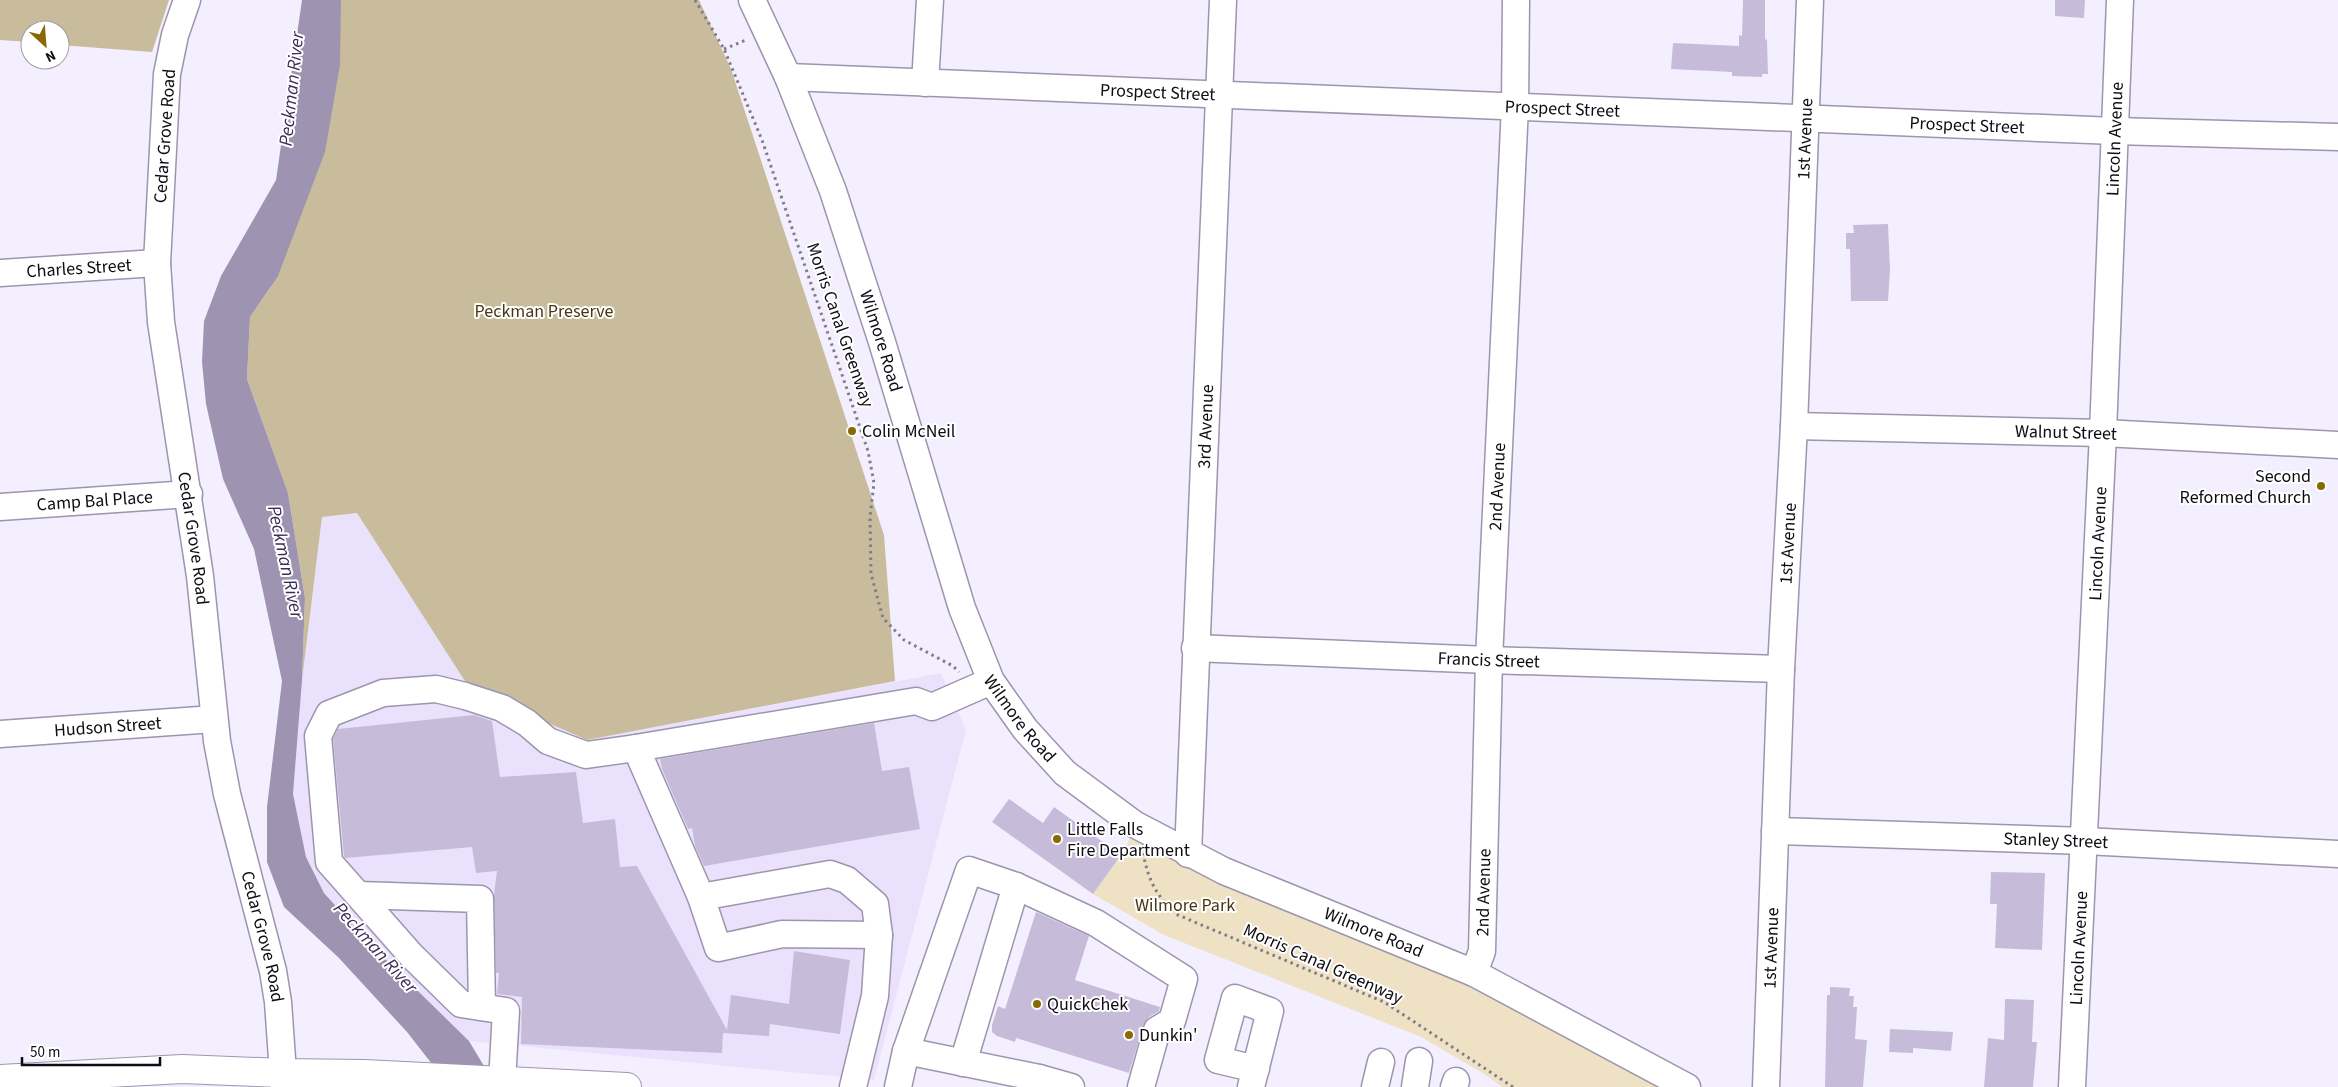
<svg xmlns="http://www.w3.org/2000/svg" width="2338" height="1087" font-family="'Source Sans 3',sans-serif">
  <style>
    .built { fill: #eae2fc }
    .green { fill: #eee1c4 }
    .forest { fill: #c9bc9d }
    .water { fill: #9e94b1 }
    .building { fill: #c6bcda }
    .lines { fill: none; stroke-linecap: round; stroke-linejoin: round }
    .minor-casing { stroke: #9d95ad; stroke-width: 29 }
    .major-casing { stroke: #9d95ad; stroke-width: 30 }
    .path { stroke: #807c88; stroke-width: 3; stroke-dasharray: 2.5 4; stroke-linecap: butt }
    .minor { stroke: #fff; stroke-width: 26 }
    .major { stroke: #fff; stroke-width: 28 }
    .poi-dot { fill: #886905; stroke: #fff; stroke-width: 2 }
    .labels { text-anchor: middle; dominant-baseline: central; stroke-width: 4; stroke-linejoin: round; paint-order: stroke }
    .street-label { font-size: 18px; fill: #0e0b13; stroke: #fff }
    .park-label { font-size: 18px; fill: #473810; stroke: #fff }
    .poi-label { font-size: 18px; fill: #0e0b13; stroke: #fff; text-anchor: start }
    .water-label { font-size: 19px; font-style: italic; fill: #3c2c56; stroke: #fff }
  </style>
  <rect width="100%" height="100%" fill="#f4efff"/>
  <!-- built -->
  <path class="built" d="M357,513L470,689L587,740L941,673L966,730L874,1080L469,1041L372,946L324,893L306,857L293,794L302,680L322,517Z"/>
  <!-- green -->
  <path class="green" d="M1132,835L1440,971L1658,1087H1502L1486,1075L1421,1037L1164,935L1093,894L1121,855Z"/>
  <!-- forest -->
  <g class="forest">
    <path d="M0,0H169L152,52L60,45V30H30V42L0,40Z"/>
    <path d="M340,0H699L731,69L884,535L895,681L587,740L470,689L357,513L322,517L302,680L305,598L288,493L247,379L250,317L270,288Z"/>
  </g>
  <!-- water -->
  <path class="water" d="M302,0H341L340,65L325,152L278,276L250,317L247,379L288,493L305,598L302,680L293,794L306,857L324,893L372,946L469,1041L493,1081L450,1087L407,1032L338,957L284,907L267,862V807L282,681L254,549L223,479L206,404L202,362L204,321L221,276L276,180Z"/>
  <!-- building -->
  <g class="building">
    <path d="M1743,0H1765V39L1767,40L1768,74H1762V77L1732,76V72L1671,69L1673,43L1739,46V35L1742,36Z"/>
    <path d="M2055,0H2085L2084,18L2055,16Z"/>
    <path d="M1888,224L1890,270L1888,301H1851L1850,249H1846V233H1854L1853,225Z"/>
    <path d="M474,715L492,721L500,777L576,772L583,823L615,819L620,867L637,866L727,1030L731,995L789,1004L794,951L850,960L840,1034L770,1024L769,1036L723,1033L722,1053L521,1044L522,997L497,994L499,973H496L494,895L497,871L476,873L472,847L345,858L344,856L333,739L338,729Z"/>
    <path d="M874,723L882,771L909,767L920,829L704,866L695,846L692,828L688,829L662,769L660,759Z"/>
    <path d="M1009,799L1043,823L1054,807L1121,855L1093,894L992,822Z"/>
    <path d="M1991,872L2045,873L2042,950L1995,948L1997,904H1990Z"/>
    <path d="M1036,912L1089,936L1075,980L1160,1007L1159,1011L1149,1017L1143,1026L1129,1073L1016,1038L1015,1042L997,1036L992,1032V1025L998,1006L1005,1009Z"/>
    <path d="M1830,987L1850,988L1849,996H1854L1853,1007H1857L1855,1039L1867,1040L1863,1087H1825L1827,995H1830Z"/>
    <path d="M2005,999L2034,1000L2032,1042H2037L2033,1087H1984L1988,1038L2004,1040Z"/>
    <path d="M1890,1029L1953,1032L1951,1051L1913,1048V1053L1889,1052Z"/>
  </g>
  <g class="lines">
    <defs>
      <g id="minor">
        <path id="s1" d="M187,0L175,35L167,74L157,263L161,322L200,576L217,741L227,794L273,971L278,1002L284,1087"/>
        <path id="s2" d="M752,0L788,77L833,191L882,342L962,608L991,681L1025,729L1065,773L1134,824L1224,871L1474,973L1687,1087"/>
        <path id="s3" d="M788,77L2115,131L2338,137"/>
        <path d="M925,83L930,0"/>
        <path id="s4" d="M0,273L157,263"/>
        <path id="s5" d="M1794,426L2103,433L2338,445"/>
        <path id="s6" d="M0,507L189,494"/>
        <path id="s7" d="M1195,648L1489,660L1781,669"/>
        <path id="s8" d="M0,734L214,719"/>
        <path id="s9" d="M1775,831L2085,841L2338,854"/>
        <path id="s10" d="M1188,854L1223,0"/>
        <path d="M359,895L480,899L482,1007"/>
        <path d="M701,897L718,948L782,934L879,935"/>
        <path id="s11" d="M1474,973L1482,951L1489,660L1515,106L1516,0"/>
        <path d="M906,1051L969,870L1016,886L1096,923L1184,979L1172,1021L1157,1030L1141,1087"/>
        <path d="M963,1063L1016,886"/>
        <path d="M1039,1078L1071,1087"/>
        <path d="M502,1082L506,1011L461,1004L411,955L329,862L318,736L329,714L383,693L436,689L465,696L502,708L527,723L548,741L586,755L636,748"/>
        <path d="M853,1087L875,996L879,935L875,904L847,880L830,874L701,897L636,748L916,701L932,707L991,681"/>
        <path d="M898,1087L906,1051L1039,1078L1036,1087"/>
        <path d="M1251,1087L1270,1011L1235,998L1218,1060L1256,1069"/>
        <path d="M1375,1087L1381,1062"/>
        <path d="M1415,1087L1419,1061"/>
        <path d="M1454,1087L1456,1081"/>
        <path id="s12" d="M1766,1087L1781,669L1794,426L1810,0"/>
        <path id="s13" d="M2072,1087L2103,433L2120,0"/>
      </g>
      <path id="major" d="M0,1079L182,1069L282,1073L364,1074L627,1087"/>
    </defs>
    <!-- minor casing -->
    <use href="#minor" class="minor-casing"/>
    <!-- major casing -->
    <use href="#major" class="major-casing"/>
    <!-- path -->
    <g class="path">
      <path d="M695,0L724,49L762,140L868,451L874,483L870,517L871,574L883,618L904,640L953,666L959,672"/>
      <path d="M724,49L746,40"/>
      <path d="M1143,853C1149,882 1156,896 1178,915L1384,1002L1513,1087"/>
    </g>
    <!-- minor -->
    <use href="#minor" class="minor"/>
    <!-- major -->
    <use href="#major" class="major"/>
  </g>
  <!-- markers -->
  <g class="poi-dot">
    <circle cx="852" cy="431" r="5"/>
    <circle cx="2321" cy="486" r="5"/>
    <circle cx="1057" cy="839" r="5"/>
    <circle cx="1037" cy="1004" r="5"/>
    <circle cx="1129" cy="1035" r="5"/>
  </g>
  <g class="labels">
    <!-- street labels -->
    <g class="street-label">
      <text stroke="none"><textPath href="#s3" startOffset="370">Prospect Street</textPath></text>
      <text stroke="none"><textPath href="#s3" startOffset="775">Prospect Street</textPath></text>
      <text stroke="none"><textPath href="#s3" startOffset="1180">Prospect Street</textPath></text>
      <text transform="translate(165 136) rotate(-86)">Cedar Grove Road</text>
      <text stroke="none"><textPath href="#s12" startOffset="949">1st Avenue</textPath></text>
      <text stroke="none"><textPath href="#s13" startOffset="949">Lincoln Avenue</textPath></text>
      <text stroke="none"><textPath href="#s4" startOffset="79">Charles Street</textPath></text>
      <text transform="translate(840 325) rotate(71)">Morris Canal Greenway</text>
      <text stroke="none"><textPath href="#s2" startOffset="365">Wilmore Road</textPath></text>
      <text stroke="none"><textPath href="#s10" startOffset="428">3rd Avenue</textPath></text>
      <text stroke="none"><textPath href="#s5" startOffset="272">Walnut Street</textPath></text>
      <text stroke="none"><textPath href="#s11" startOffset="488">2nd Avenue</textPath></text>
      <text stroke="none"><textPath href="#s6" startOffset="95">Camp Bal Place</textPath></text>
      <text stroke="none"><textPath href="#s1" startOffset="544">Cedar Grove Road</textPath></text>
      <text stroke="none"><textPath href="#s12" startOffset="544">1st Avenue</textPath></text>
      <text stroke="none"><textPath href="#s13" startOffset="544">Lincoln Avenue</textPath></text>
      <text stroke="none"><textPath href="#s7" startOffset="294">Francis Street</textPath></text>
      <text stroke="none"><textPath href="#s2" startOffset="770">Wilmore Road</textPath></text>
      <text stroke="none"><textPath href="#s8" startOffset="108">Hudson Street</textPath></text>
      <text stroke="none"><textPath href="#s9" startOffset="281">Stanley Street</textPath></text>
      <text stroke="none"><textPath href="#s11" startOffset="82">2nd Avenue</textPath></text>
      <text stroke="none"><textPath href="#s2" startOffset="1190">Wilmore Road</textPath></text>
      <text stroke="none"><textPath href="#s1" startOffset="949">Cedar Grove Road</textPath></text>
      <text stroke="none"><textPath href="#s12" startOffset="139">1st Avenue</textPath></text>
      <text stroke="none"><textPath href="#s13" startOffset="139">Lincoln Avenue</textPath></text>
      <text transform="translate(1323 964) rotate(24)">Morris Canal Greenway</text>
    </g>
    <!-- park labels -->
    <g class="park-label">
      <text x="544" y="311">Peckman Preserve</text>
      <text x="1185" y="905">Wilmore Park</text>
    </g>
    <!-- poi labels -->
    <g class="poi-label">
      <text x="862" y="431">Colin McNeil</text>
      <text x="2311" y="476" text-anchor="end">Second<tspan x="2311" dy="21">Reformed Church</tspan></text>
      <text x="1067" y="829">Little Falls<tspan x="1067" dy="21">Fire Department</tspan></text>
      <text x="1047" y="1004">QuickChek</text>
      <text x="1139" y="1035">Dunkin'</text>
    </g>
    <!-- water labels -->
    <g class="water-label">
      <text transform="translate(292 89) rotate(-84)">Peckman River</text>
      <text transform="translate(285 562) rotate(78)">Peckman River</text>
      <text transform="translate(375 948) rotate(48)">Peckman River</text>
    </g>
  </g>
  <!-- north arrow -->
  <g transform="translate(45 45) rotate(154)"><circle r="24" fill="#ffffff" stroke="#9f9da1"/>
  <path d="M0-4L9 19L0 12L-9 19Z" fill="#886905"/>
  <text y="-8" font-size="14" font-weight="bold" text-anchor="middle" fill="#0e0b13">N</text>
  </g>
  <!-- scale -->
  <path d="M22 1057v8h138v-8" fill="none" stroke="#0e0b13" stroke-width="2.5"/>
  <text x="30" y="1057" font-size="15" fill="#0e0b13" stroke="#ffffff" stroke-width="4" paint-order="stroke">50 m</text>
</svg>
